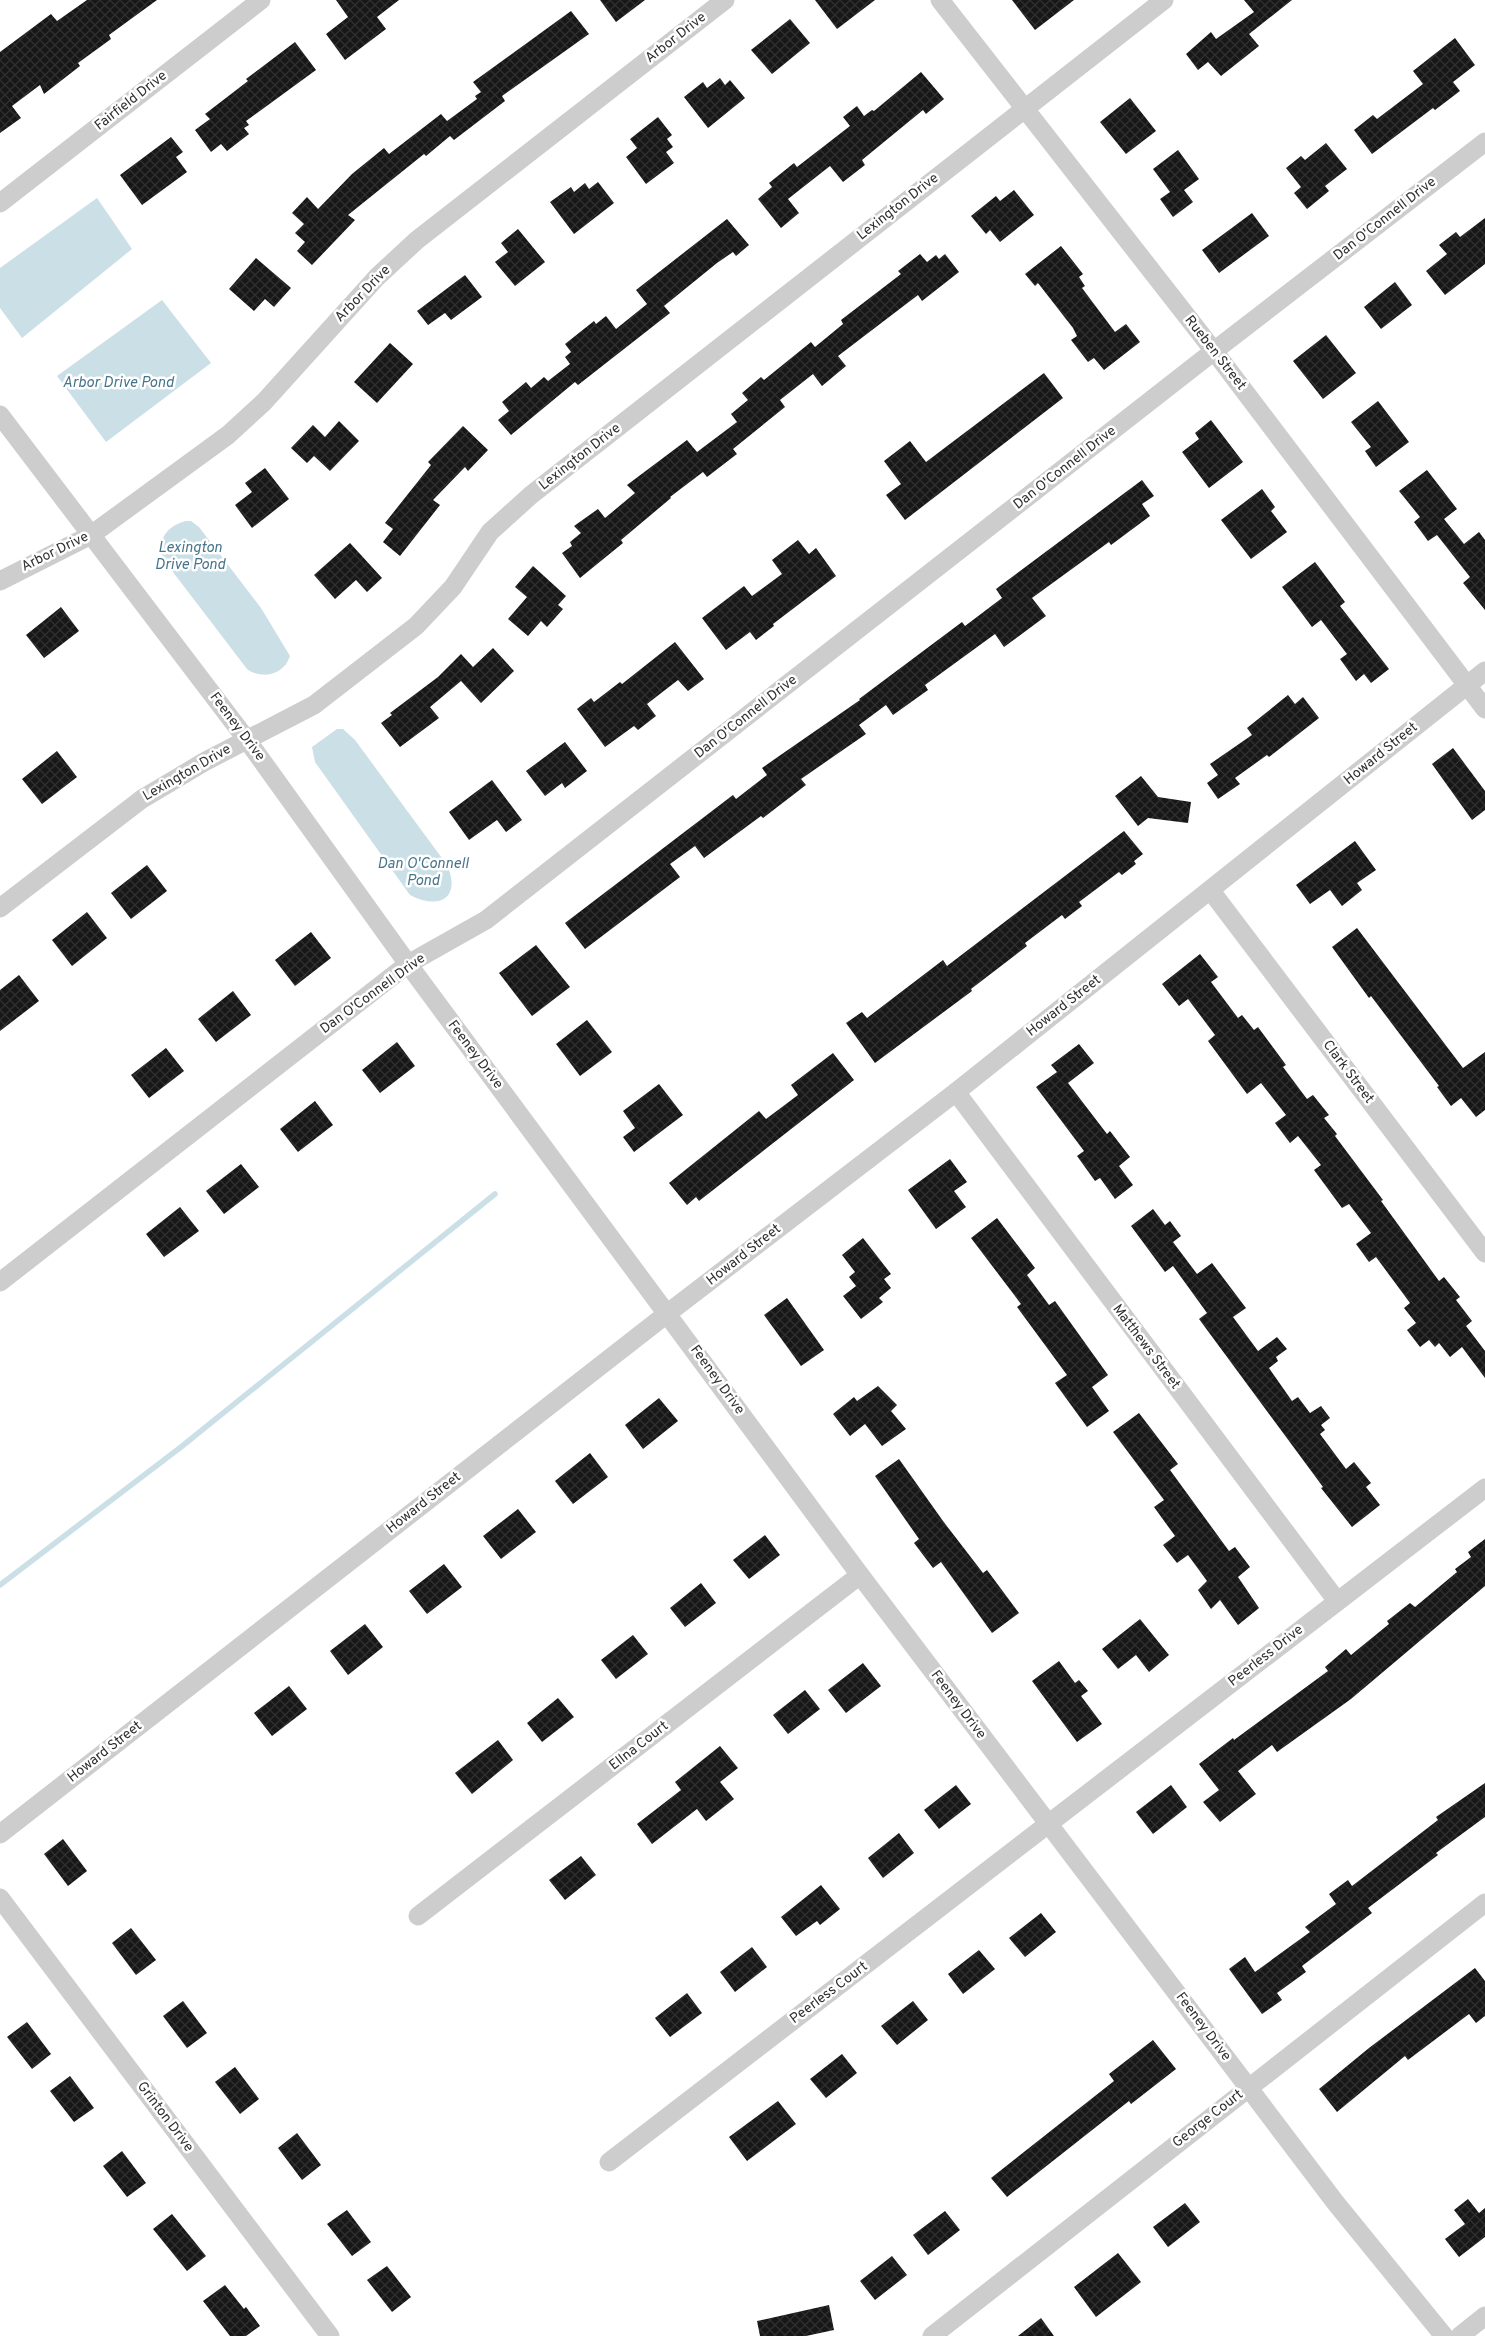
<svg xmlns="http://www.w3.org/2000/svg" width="1485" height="2336" font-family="Overpass,sans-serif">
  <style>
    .water { fill: #cbdfe7 }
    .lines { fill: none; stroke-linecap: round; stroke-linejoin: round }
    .stream { stroke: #cbdfe7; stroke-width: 5.5 }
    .building { fill: url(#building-cross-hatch) }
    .street { stroke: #cdcdcd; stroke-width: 19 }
    .labels { text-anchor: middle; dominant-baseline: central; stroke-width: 5; stroke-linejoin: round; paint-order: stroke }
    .street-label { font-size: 14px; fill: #303030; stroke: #fff }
    .water-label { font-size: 15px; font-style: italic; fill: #46758b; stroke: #fff }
  </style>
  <defs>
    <pattern id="building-cross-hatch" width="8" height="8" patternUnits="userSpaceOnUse" patternTransform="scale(1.25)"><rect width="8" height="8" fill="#171717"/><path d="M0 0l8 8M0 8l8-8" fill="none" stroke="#303030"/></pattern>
  </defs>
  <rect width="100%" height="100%" fill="#fff"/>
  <!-- water -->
  <g class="water">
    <path d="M97,198L132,249L22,338L0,308V268Z"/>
    <path d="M162,300L211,363L106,442L57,376Z"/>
    <path d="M186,521H191L199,527L261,608L290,656C284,675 262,680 247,669L163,559C157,540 166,526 186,521Z"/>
    <path d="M337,729H343L355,740L447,865C462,899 438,910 410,895L315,762L312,747Z"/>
  </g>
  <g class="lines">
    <!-- stream -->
    <path class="stream" d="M0,1585L181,1447L495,1194"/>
  </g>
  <!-- building -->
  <g class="building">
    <path d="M87,0H157L109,35L111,39L78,63L80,66L44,94L40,85L12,106L21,118L0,133V52L51,14L57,21Z"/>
    <path d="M336,0H399L377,17L386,29L345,60L326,34L348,17Z"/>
    <path d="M600,0H645L616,22Z"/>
    <path d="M815,0H875L837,29Z"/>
    <path d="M1012,0H1074L1035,30Z"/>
    <path d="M1244,0H1292L1249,34L1259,46L1221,76L1208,62L1198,70L1186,54L1211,32L1216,39L1254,12Z"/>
    <path d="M571,11L589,34L502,96L505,101L454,140L450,136L426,156L424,154L348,215L355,220L312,265L297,251L305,242L295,233L304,224L292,213L307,197L318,209L352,174L384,148L389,154L441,114L447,121L477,99L475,96L481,92L473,82Z"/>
    <path d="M790,19L810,43L772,74L751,50Z"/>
    <path d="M1455,38L1475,65L1453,82L1460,91L1435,110L1433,108L1372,154L1354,130L1373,115L1377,119L1423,84L1413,71Z"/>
    <path d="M295,42L316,70L246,121L249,125L244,128L249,134L227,151L221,144L211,152L195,130L210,119L205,114L248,81L246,79Z"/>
    <path d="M921,72L944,99L926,114L923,110L862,160L865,165L843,182L830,166L788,199L799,213L781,228L758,199L772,187L769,183L794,163L797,167L850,126L843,117L857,106L864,116L872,110L874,111Z"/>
    <path d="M720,78L725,85L730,80L745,98L708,128L684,97L703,82L707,88Z"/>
    <path d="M1130,98L1156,131L1126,154L1100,122Z"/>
    <path d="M658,117L672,135L667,139L673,147L666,152L674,163L646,184L626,157L637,148L630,139Z"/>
    <path d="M171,137L183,152L176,157L187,172L142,205L120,175Z"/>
    <path d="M1326,143L1347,169L1325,186L1329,191L1307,209L1294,193L1301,187L1286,168L1301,156L1305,160Z"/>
    <path d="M1178,150L1199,179L1184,190L1193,202L1173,217L1160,199L1170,192L1153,169Z"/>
    <path d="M598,182L614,203L574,234L550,202L571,187L574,192L585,183L589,189Z"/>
    <path d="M1014,190L1034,215L1000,242L990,230L986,234L971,216L996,196L1000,201Z"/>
    <path d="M1252,213L1269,236L1219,273L1202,250Z"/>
    <path d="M1485,218V264L1445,295L1426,271L1447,254L1439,245L1456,232L1460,237Z"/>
    <path d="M727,219L749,245L736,256L733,252L717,263L664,306L670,313L578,385L575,382L511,435L498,420L509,411L502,402L526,382L531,388L544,377L548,381L570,364L565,357L571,352L565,344L594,321L596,324L606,316L616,329L647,304L636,290Z"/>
    <path d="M518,229L545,262L515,286L495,262L508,252L501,243Z"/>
    <path d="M1061,246L1083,274L1079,277L1085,286L1082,288L1115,332L1126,324L1140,342L1104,370L1094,358L1088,362L1071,340L1077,336L1073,328L1038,283L1035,286L1025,274Z"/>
    <path d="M920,254L927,262L936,255L939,259L945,254L959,272L922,301L918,295L838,356L846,366L822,386L813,374L780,400L785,407L733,449L737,454L707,477L703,472L670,497L671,498L621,540L623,543L580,578L562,553L572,546L570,542L581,533L574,526L598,509L605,518L635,493L627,485L687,440L697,452L737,422L731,414L748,400L742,393L761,377L764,380L811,342L815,347L843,324L841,320L901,274L898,271Z"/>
    <path d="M256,258L291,288L274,307L265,299L254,311L229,289Z"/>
    <path d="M465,275L482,297L451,320L445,313L428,325L417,311Z"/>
    <path d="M1395,282L1412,305L1381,329L1364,307Z"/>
    <path d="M1326,335L1356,373L1323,399L1293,361Z"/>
    <path d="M390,343L413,364L377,403L354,382Z"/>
    <path d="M1044,373L1063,398L905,520L886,495L901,484L884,461L910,441L926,462Z"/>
    <path d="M1378,401L1409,442L1376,467L1365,451L1371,447L1351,422Z"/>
    <path d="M1211,420L1243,462L1209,488L1182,452L1199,439L1195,433Z"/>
    <path d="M339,421L359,441L330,471L314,456L307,463L291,448L313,425L325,437Z"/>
    <path d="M463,426L488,450L468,471L465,467L433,500L440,505L400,556L383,542L393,529L385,523L431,465L428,462Z"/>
    <path d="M265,468L289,499L252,528L235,505L252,492L245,483Z"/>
    <path d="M1427,470L1457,509L1444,519L1464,544L1479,532L1485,540V610L1463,583L1470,577L1437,535L1428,541L1414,522L1420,517L1399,491Z"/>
    <path d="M1142,480L1154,496L1142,504L1150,516L1111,545L1109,542L1032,598L1046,616L1004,647L995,634L925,685L928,690L893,715L886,705L859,725L866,734L801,779L806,785L763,818L761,816L704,858L695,846L670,864L680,877L585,949L565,923L733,795L736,799L767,775L762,768L782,754L860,700L859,699L962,622L965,626L1002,598L996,589Z"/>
    <path d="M1262,489L1275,507L1271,511L1287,532L1251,559L1221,520Z"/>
    <path d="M798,540L809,554L816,548L836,576L773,624L774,626L756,640L750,632L726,650L702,618L744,586L752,596L782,574L772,560Z"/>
    <path d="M350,543L382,578L367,592L356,580L335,599L314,575Z"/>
    <path d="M1315,562L1345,602L1340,606L1389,669L1371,683L1364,674L1356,681L1340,659L1347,654L1321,620L1312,627L1282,587Z"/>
    <path d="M533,566L566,596L558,605L563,609L547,627L541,621L528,636L508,619L527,597L515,587Z"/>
    <path d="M61,607L79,631L44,658L26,635Z"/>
    <path d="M675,642L704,679L688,691L678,680L647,704L656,716L638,730L634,726L605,747L577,709L591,698L594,702L620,682L622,684Z"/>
    <path d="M493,648L514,671L481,703L461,681L430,707L439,718L400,747L381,723L392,715L390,713L438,677L461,654L473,667Z"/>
    <path d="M1288,695L1295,704L1303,697L1319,718L1269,757L1267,755L1235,778L1240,784L1218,799L1207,783L1218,775L1210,764L1252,735L1247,728Z"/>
    <path d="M565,742L587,771L565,788L562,783L545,796L526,771Z"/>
    <path d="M1453,748L1485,791V810L1472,820L1432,764Z"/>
    <path d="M57,751L77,777L42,804L22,779Z"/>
    <path d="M1141,776L1158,797L1191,802L1188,823L1148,818L1138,826L1115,796Z"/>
    <path d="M492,780L522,820L506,832L497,820L469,840L449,812Z"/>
    <path d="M1124,831L1143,854L1134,861L1136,864L1122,875L1119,872L1079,902L1082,906L1065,919L1062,915L1025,943L1027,946L971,989L972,991L875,1063L846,1023L862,1012L867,1018L943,960L947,966Z"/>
    <path d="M1355,841L1376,870L1357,883L1362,890L1342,906L1330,890L1310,904L1296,885Z"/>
    <path d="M147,865L167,891L131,919L111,893Z"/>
    <path d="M87,912L107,938L72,966L52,940Z"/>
    <path d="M1357,928L1463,1068L1485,1052V1110L1476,1117L1461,1098L1451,1106L1437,1087L1439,1086L1371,996L1369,998L1332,947Z"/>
    <path d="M311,932L331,958L295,986L275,960Z"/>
    <path d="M536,945L570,987L532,1016L499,973Z"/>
    <path d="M1200,954L1218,977L1211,982L1238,1018L1242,1015L1254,1030L1258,1027L1286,1065L1283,1067L1307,1099L1313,1095L1329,1115L1324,1118L1337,1134L1335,1136L1383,1200L1381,1201L1439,1281L1444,1277L1460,1297L1456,1300L1472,1321L1466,1326L1485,1351V1378L1462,1347L1450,1357L1439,1343L1435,1347L1429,1340L1420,1347L1407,1330L1416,1323L1404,1308L1410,1303L1376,1257L1369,1262L1356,1244L1371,1233L1349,1204L1342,1208L1314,1170L1321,1165L1298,1136L1290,1143L1275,1123L1286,1115L1261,1083L1247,1094L1208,1041L1215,1035L1188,999L1179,1006L1162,984Z"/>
    <path d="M19,975L39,1001L0,1031V990Z"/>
    <path d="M233,991L251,1015L216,1042L198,1019Z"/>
    <path d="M587,1020L612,1052L580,1076L556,1044Z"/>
    <path d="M397,1042L415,1066L380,1093L362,1070Z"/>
    <path d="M1079,1044L1094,1063L1068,1083L1107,1134L1110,1131L1130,1157L1119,1166L1133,1185L1115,1199L1100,1178L1095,1181L1077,1156L1084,1151L1036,1087L1057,1072L1051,1065Z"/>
    <path d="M166,1048L184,1071L149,1098L131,1075Z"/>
    <path d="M833,1053L854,1080L699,1201L696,1197L687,1205L669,1183L759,1111L766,1119L798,1095L791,1085Z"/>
    <path d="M659,1084L683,1115L634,1152L623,1137L635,1128L623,1111Z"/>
    <path d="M315,1101L333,1125L298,1152L280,1129Z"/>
    <path d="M950,1159L967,1182L954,1191L966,1207L936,1229L908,1190Z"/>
    <path d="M241,1164L259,1187L224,1214L206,1191Z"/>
    <path d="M180,1207L199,1231L164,1257L146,1234Z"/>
    <path d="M1153,1209L1165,1225L1170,1221L1181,1236L1173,1242L1197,1274L1212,1263L1246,1308L1233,1317L1258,1351L1277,1337L1287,1349L1276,1357L1278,1361L1269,1368L1292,1401L1298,1397L1310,1413L1321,1406L1330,1418L1321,1425L1325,1430L1320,1434L1346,1469L1354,1462L1371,1483L1366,1487L1380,1505L1352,1527L1321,1488L1323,1487L1199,1319L1207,1313L1173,1266L1165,1272L1131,1226Z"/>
    <path d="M997,1218L1035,1268L1027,1275L1049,1305L1055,1301L1108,1375L1092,1387L1109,1411L1087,1427L1055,1383L1067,1375L1017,1307L1021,1304L971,1238Z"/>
    <path d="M863,1238L891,1274L884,1279L891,1288L879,1298L883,1302L861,1319L843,1296L856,1286L849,1277L855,1272L842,1255Z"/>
    <path d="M787,1298L824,1350L801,1366L764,1315Z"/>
    <path d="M878,1386L897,1405L891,1411L906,1429L882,1446L865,1424L850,1436L833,1414L854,1397L857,1401Z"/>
    <path d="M659,1398L678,1421L643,1449L625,1425Z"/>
    <path d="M1139,1413L1178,1464L1170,1470L1229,1551L1235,1547L1250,1567L1238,1577L1259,1608L1238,1625L1220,1600L1211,1609L1198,1590L1207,1581L1188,1555L1177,1563L1163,1545L1175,1536L1154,1507L1164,1500L1113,1432Z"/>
    <path d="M590,1453L608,1477L573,1504L555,1481Z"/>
    <path d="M899,1459L943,1521L983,1573L987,1570L1019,1613L992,1633L941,1562L933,1568L914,1543L919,1539L875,1476Z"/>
    <path d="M518,1509L536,1532L501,1559L483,1536Z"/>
    <path d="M765,1535L780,1555L749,1579L733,1560Z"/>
    <path d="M1485,1539V1586L1351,1699L1277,1752L1272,1745L1238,1771L1256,1794L1220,1822L1203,1802L1219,1790L1199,1764L1233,1738L1234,1740L1328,1671L1325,1667L1346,1649L1351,1655L1389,1624L1387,1621L1410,1603L1415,1607L1457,1572L1455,1569L1471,1557L1468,1552Z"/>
    <path d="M444,1564L462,1587L427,1614L409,1591Z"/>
    <path d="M701,1583L716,1603L685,1627L670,1608Z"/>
    <path d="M1140,1619L1169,1655L1149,1672L1136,1655L1118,1669L1102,1649Z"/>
    <path d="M365,1624L383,1647L348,1675L330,1651Z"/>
    <path d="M633,1635L648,1654L616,1679L601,1660Z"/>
    <path d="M1059,1661L1075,1683L1079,1680L1088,1691L1081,1696L1102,1724L1077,1742L1032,1681Z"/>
    <path d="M863,1663L881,1686L846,1713L828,1690Z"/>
    <path d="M289,1686L307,1709L272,1736L254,1713Z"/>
    <path d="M805,1690L820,1709L788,1734L773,1715Z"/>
    <path d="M558,1698L574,1717L542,1742L527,1723Z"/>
    <path d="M498,1740L513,1760L472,1794L455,1773Z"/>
    <path d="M720,1746L738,1768L720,1782L734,1799L706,1821L697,1809L652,1844L637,1824L681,1790L675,1782Z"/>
    <path d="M1485,1783V1817L1436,1853L1438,1855L1368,1908L1372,1913L1302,1966L1306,1972L1277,1993L1282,2000L1262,2014L1229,1969L1245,1957L1255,1972L1310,1932L1305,1927L1336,1904L1329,1894L1348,1880L1352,1886L1438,1820L1436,1817Z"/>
    <path d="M956,1785L971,1804L939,1829L924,1810Z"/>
    <path d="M1171,1785L1187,1807L1153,1834L1136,1812Z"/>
    <path d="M899,1833L914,1853L883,1878L868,1858Z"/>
    <path d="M63,1839L87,1871L68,1886L44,1854Z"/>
    <path d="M581,1856L596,1875L565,1900L549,1880Z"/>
    <path d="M821,1885L840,1909L820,1925L817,1921L796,1936L781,1917Z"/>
    <path d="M1041,1913L1056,1932L1025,1957L1009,1938Z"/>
    <path d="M131,1928L156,1960L136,1975L112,1943Z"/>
    <path d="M752,1947L767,1967L735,1992L720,1972Z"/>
    <path d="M979,1950L995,1969L963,1994L948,1974Z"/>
    <path d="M1475,1968L1485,1981V2016L1476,2023L1469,2014L1408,2060L1405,2056L1337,2112L1319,2089L1369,2048Z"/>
    <path d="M687,1993L702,2013L670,2037L655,2018Z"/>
    <path d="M183,2001L207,2033L187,2048L163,2016Z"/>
    <path d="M913,2001L928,2020L897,2045L881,2026Z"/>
    <path d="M27,2022L51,2054L32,2069L7,2037Z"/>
    <path d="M1153,2040L1176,2069L1131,2104L1129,2101L1007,2197L991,2178L1114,2081L1109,2074Z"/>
    <path d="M842,2054L857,2073L826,2098L810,2079Z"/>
    <path d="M235,2067L259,2099L240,2114L215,2082Z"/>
    <path d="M70,2076L94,2108L74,2122L50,2091Z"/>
    <path d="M778,2101L796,2124L747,2161L729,2137Z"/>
    <path d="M297,2133L321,2165L302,2180L278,2148Z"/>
    <path d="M122,2151L146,2183L127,2197L103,2166Z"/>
    <path d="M1468,2199L1479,2213L1485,2208V2237L1459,2257L1445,2239L1465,2224L1454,2210Z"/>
    <path d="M1185,2203L1200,2222L1168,2247L1153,2227Z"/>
    <path d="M347,2210L371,2242L352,2256L327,2224Z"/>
    <path d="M945,2211L960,2230L928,2255L913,2235Z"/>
    <path d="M172,2214L206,2256L187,2271L153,2229Z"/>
    <path d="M1118,2253L1141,2282L1096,2317L1074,2287Z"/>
    <path d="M892,2256L907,2275L875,2300L860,2281Z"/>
    <path d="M387,2266L411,2297L392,2312L367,2280Z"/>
    <path d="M225,2285L244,2309L246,2307L260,2326L246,2336H230L203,2301Z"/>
    <path d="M829,2305L834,2330L806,2336H760L757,2321Z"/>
    <path d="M1041,2318L1054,2336H1018Z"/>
  </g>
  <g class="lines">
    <!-- street -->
    <g class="street">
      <path d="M940,0L1214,351L1485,709"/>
      <path d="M0,203L261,0"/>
      <path d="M0,415L247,740L408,964L860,1575L1335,2202L1444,2336"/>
      <path d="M0,581L91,535L228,435L264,402L377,277L417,240L725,0"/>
      <path d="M1211,891L1485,1253"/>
      <path d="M0,908L142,799L204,762L314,705L416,626L453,587L490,532L531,495L1164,0"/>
      <path d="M956,1092L1337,1601"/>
      <path d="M0,1282L408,964L486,920L1214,351L1485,142"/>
      <path d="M0,1834L668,1313L956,1092L1485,671"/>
      <path d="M0,1898L330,2336"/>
      <path d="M418,1916L860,1575"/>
      <path d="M609,2162L1485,1488"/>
      <path d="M932,2336L1485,1903"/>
      <path d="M1460,2336L1485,2316"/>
    </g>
  </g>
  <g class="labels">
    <!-- street labels -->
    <g class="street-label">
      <text transform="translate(676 38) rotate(-38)">Arbor Drive</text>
      <text transform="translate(131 101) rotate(-38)">Fairfield Drive</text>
      <text transform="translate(898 207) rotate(-38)">Lexington Drive</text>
      <text transform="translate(1385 219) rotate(-38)">Dan O'Connell Drive</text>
      <text transform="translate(363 294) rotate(-46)">Arbor Drive</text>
      <text transform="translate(1215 353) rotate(52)">Rueben Street</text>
      <text transform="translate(580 457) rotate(-38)">Lexington Drive</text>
      <text transform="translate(1065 468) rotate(-38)">Dan O'Connell Drive</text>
      <text transform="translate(55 552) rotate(-26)">Arbor Drive</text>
      <text transform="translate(746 717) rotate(-38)">Dan O'Connell Drive</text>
      <text transform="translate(237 727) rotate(53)">Feeney Drive</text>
      <text transform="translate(1381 754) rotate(-39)">Howard Street</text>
      <text transform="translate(187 773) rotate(-30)">Lexington Drive</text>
      <text transform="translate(373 994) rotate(-36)">Dan O'Connell Drive</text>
      <text transform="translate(1064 1006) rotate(-38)">Howard Street</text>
      <text transform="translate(475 1055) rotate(53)">Feeney Drive</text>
      <text transform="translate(1348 1072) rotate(53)">Clark Street</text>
      <text transform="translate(744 1255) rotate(-38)">Howard Street</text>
      <text transform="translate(1146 1347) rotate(53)">Matthews Street</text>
      <text transform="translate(717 1380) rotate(54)">Feeney Drive</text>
      <text transform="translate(424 1503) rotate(-38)">Howard Street</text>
      <text transform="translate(1266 1656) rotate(-38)">Peerless Drive</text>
      <text transform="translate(958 1705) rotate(53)">Feeney Drive</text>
      <text transform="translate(639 1746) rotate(-38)">Ellna Court</text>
      <text transform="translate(105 1752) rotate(-38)">Howard Street</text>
      <text transform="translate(829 1993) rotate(-37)">Peerless Court</text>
      <text transform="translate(1203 2027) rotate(53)">Feeney Drive</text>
      <text transform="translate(165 2117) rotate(53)">Grinton Drive</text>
      <text transform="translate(1208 2119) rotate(-38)">George Court</text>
    </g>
    <!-- water labels -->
    <g class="water-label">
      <text x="118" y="383">Arbor Drive Pond</text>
      <text x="190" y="548">Lexington<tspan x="190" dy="17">Drive Pond</tspan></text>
      <text x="423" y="864">Dan O'Connell<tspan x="423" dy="17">Pond</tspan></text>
    </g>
  </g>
</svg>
